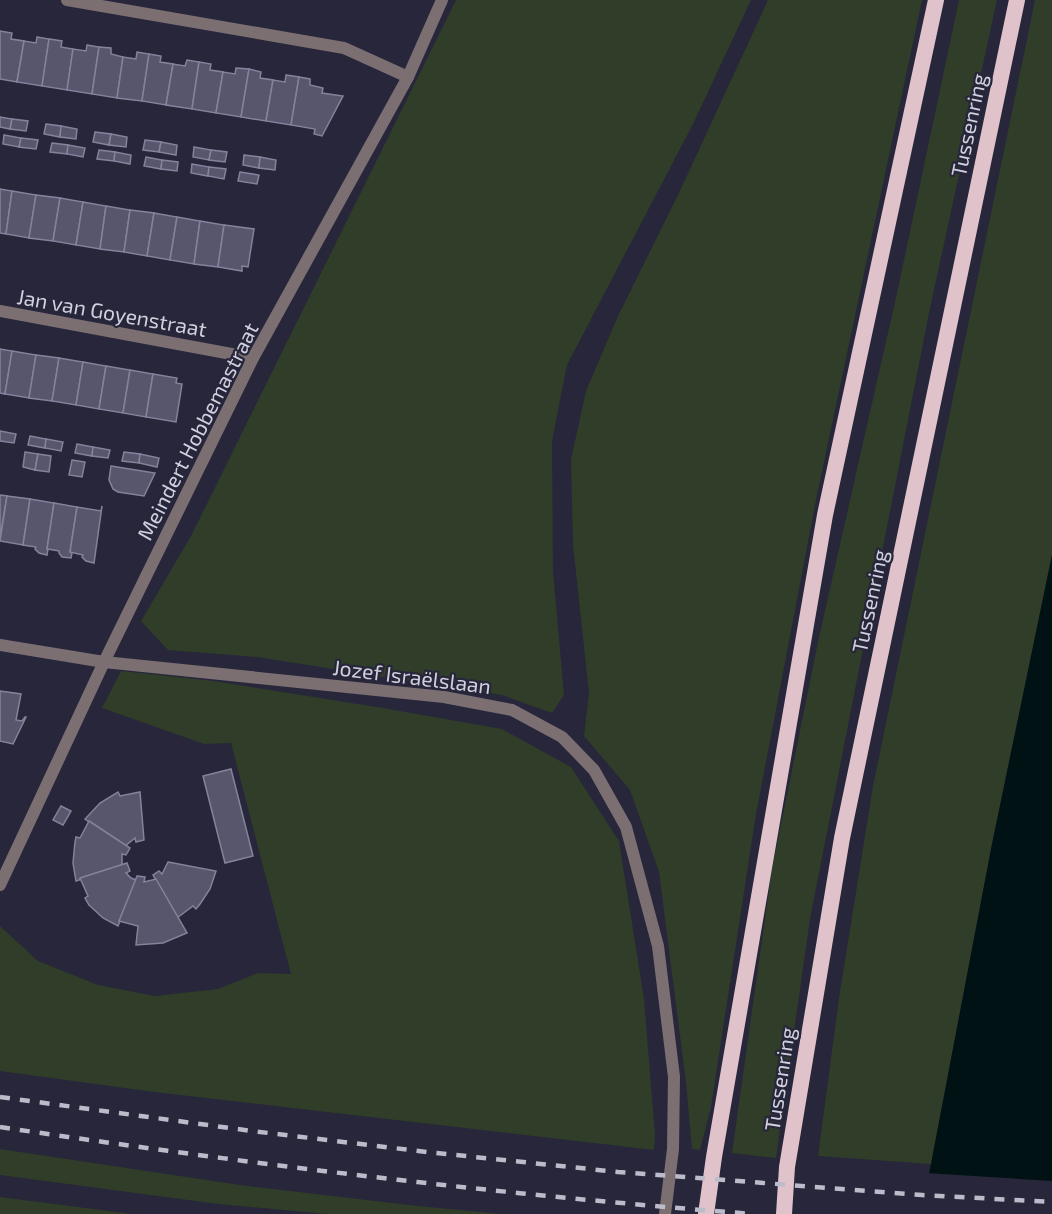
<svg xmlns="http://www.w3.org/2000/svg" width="1052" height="1214" font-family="'Exo 2',sans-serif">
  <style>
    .green { fill: #2f3d29 }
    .water { fill: #001214 }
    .pier { fill: #27263b }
    .building { fill: #57566d; stroke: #83839c; stroke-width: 1.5 }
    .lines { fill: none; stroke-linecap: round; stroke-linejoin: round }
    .minor { stroke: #7c6f72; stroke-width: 12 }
    .trunk { stroke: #e0c2ca; stroke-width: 16 }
    .rail { stroke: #bbbbca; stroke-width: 4.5; stroke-dasharray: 10 10; stroke-linecap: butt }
    .labels { text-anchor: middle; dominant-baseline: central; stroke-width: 4.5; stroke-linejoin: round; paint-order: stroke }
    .street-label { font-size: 21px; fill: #d0d0de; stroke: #27263b }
  </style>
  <rect width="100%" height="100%" fill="#27263b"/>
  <!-- green -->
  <g class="green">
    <path d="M456,0H751L693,124L567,365L552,441L553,571L564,695L552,713L502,695L402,680L257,657L168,650L141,621L191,536Z"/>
    <path d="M768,0H922L817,495L756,814L711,1107L700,1150L692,1149L686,1083L659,872L630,790L584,736L589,693L573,545L571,459L586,391L618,316L678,195Z"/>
    <path d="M959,0H997L929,313L810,919L776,1158L732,1153L772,869L819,637L897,293Z"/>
    <path d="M1035,0H1052V555L992,844L931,1164L818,1156L839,998L873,786Z"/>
    <path d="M121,671L214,681L383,708L502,729L571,767L619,841L644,999L655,1135L654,1150L154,1092L0,1071V926L38,961L98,985L155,996L218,989L258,973L291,974L231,743L204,744L102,708Z"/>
    <path d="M0,1149L240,1185L418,1206L502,1214H328L218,1204L0,1175Z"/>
    <path d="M0,1197L132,1214H0Z"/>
  </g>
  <!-- water -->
  <path class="water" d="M1052,555V1214H920L931,1164L992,844Z"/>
  <!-- pier -->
  <path class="pier" d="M926,1173L1052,1181V1214H917Z"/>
  <!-- building -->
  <g class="building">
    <path d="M0,31L12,33L11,39L24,41L17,82L0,79Z"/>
    <path d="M37,37L49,39L42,86L17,82L24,41L36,43Z"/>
    <path d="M49,39L62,41L61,47L73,49L67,90L42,86Z"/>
    <path d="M87,45L99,47L92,94L67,90L73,49L86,51Z"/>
    <path d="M99,47L111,48V54L123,57L117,98L92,94Z"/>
    <path d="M137,52L149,54L142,101L117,98L123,57L136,59Z"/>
    <path d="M149,54L161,56L160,62L173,64L166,105L142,101Z"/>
    <path d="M187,60L199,62L192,109L166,105L173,64L185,66Z"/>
    <path d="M199,62L211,64L210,70L223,72L216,113L192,109Z"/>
    <path d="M236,68L249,69L241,117L216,113L223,72L235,74Z"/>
    <path d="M249,69L261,72L260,78L273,80L266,121L241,117Z"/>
    <path d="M286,75L299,77L291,125L266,121L273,80L285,82Z"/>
    <path d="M299,77L310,79V85L323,88L322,93L343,96L322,136L314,134L315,129L291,125Z"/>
    <path d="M0,117L12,119L10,129L0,127Z"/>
    <path d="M12,119L28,121L26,131L10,129Z"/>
    <path d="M46,124L61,126L60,137L44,134Z"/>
    <path d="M61,126L77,129L76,139L60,137Z"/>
    <path d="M95,132L111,134L109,145L93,142Z"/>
    <path d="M111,134L127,137L126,147L109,145Z"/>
    <path d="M4,135L21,138L19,147L3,144Z"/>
    <path d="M21,138L38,140L36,149L19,147Z"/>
    <path d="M145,140L161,142L159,152L143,150Z"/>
    <path d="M161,142L177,145L176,155L159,152Z"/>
    <path d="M52,143L68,145L67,154L50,152Z"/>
    <path d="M68,145L85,148L83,157L67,154Z"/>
    <path d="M194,147L211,150L209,160L193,157Z"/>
    <path d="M99,150L115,152L114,161L97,159Z"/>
    <path d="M211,150L227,152L225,162L209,160Z"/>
    <path d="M115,152L131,155L130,164L114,161Z"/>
    <path d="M244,155L260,157L259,168L243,165Z"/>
    <path d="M146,157L162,160L161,169L144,166Z"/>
    <path d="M260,157L276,160L275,170L259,168Z"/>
    <path d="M162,160L178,162L177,171L161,169Z"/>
    <path d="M192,164L209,167L208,176L191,173Z"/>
    <path d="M209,167L226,169L224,179L208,176Z"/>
    <path d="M240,172L259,175L257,184L238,181Z"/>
    <path d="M0,189L12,191L6,234L0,233Z"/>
    <path d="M12,191L36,195L29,238L6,234Z"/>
    <path d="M36,195L60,198L53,241L29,238Z"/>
    <path d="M60,198L83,202L76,245L53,241Z"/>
    <path d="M83,202L106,206L100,249L76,245Z"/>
    <path d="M106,206L130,210L124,252L100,249Z"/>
    <path d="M130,210L154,213L147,256L124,252Z"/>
    <path d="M154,213L177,217L170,260L147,256Z"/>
    <path d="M177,217L200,221L194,264L170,260Z"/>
    <path d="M200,221L224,225L218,267L194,264Z"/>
    <path d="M224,225L254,229L248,267L242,266V271L218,267Z"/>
    <path d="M0,349L12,351L5,394L0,393Z"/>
    <path d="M12,351L36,355L29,398L5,394Z"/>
    <path d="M36,355L59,358L52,401L29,398Z"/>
    <path d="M59,358L83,362L76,405L52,401Z"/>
    <path d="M83,362L106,366L99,409L76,405Z"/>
    <path d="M106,366L130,370L123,413L99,409Z"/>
    <path d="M130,370L153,374L146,417L123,413Z"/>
    <path d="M153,374L177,378L176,383L182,384L176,422L146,417Z"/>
    <path d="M0,431L16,434L14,443L0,441Z"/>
    <path d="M30,436L46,439L45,448L28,445Z"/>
    <path d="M46,439L63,442L61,451L45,448Z"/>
    <path d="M77,444L93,447L92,456L75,453Z"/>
    <path d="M93,447L110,450L108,458L92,456Z"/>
    <path d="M25,452L38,454L35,470L23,467Z"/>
    <path d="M124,452L140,454L139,463L122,461Z"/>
    <path d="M38,454L51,456L49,472L35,470Z"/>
    <path d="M140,454L159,458L157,467L139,463Z"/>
    <path d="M72,460L85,462L82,477L69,475Z"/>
    <path d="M111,466L155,473L144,496L118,492L113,489L109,480Z"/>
    <path d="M0,495L7,496L0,538Z"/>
    <path d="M7,496L30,499L23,545L0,541Z"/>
    <path d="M30,499L54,503L47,549H48L47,555L39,553L35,549L36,547L23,545Z"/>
    <path d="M54,503L77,507L70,552L72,553L71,558L62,557L59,553V551L47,549Z"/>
    <path d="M102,506L94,563L86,561L82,557L83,555L70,552L77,507L101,511Z"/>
    <path d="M0,691L21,694L16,720L22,721L25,717H26L13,744L0,741Z"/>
    <path d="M231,769L253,856L225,863L203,776Z"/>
    <path d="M118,792L120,796L140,792L144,840L136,842L135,838L125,846L85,819L100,803Z"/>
    <path d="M61,806L71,811L63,825L53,820Z"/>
    <path d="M89,821L130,848L126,855L122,854V866L76,881L73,863L75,842L76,837L80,838Z"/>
    <path d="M168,862L216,871L210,889L200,904L196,909L193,906L177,918L153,875L159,871L162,874Z"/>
    <path d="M127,863L130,871L126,873L131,878L136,880L118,926L103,918L89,905L85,898L88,896L80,878Z"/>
    <path d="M137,876L145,877L144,882L156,879L187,933L163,943L136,945L138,926L119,921Z"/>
  </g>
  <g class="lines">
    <!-- minor -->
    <g class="minor">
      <path d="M67,0L344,48L408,77"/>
      <path d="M0,311L253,358"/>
      <path d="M0,645L104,662L444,697L512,710L562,737L594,770L626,827L658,946L674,1077L673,1149L665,1214"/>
      <path d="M0,885L104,662L253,358L408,77L442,0"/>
    </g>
    <!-- trunk -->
    <g class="trunk">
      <path d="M706,1214L714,1157L825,515L936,0"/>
      <path d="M784,1214L787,1167L842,838L1017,0"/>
    </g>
    <!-- rail -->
    <g class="rail">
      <path d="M0,1097L252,1131L427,1152L618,1172L922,1195L1052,1202"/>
      <path d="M0,1127C250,1164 501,1195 753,1214"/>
    </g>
  </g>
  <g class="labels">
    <!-- street labels -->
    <g class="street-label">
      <text transform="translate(968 125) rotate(-78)">Tussenring</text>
      <text transform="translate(112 312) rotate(10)">Jan van Goyenstraat</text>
      <text transform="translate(197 431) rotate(-63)">Meindert Hobbemastraat</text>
      <text transform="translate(869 601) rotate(-78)">Tussenring</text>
      <text transform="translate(412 676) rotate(7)">Jozef Israëlslaan</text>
      <text transform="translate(779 1079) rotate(-81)">Tussenring</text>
    </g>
  </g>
</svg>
